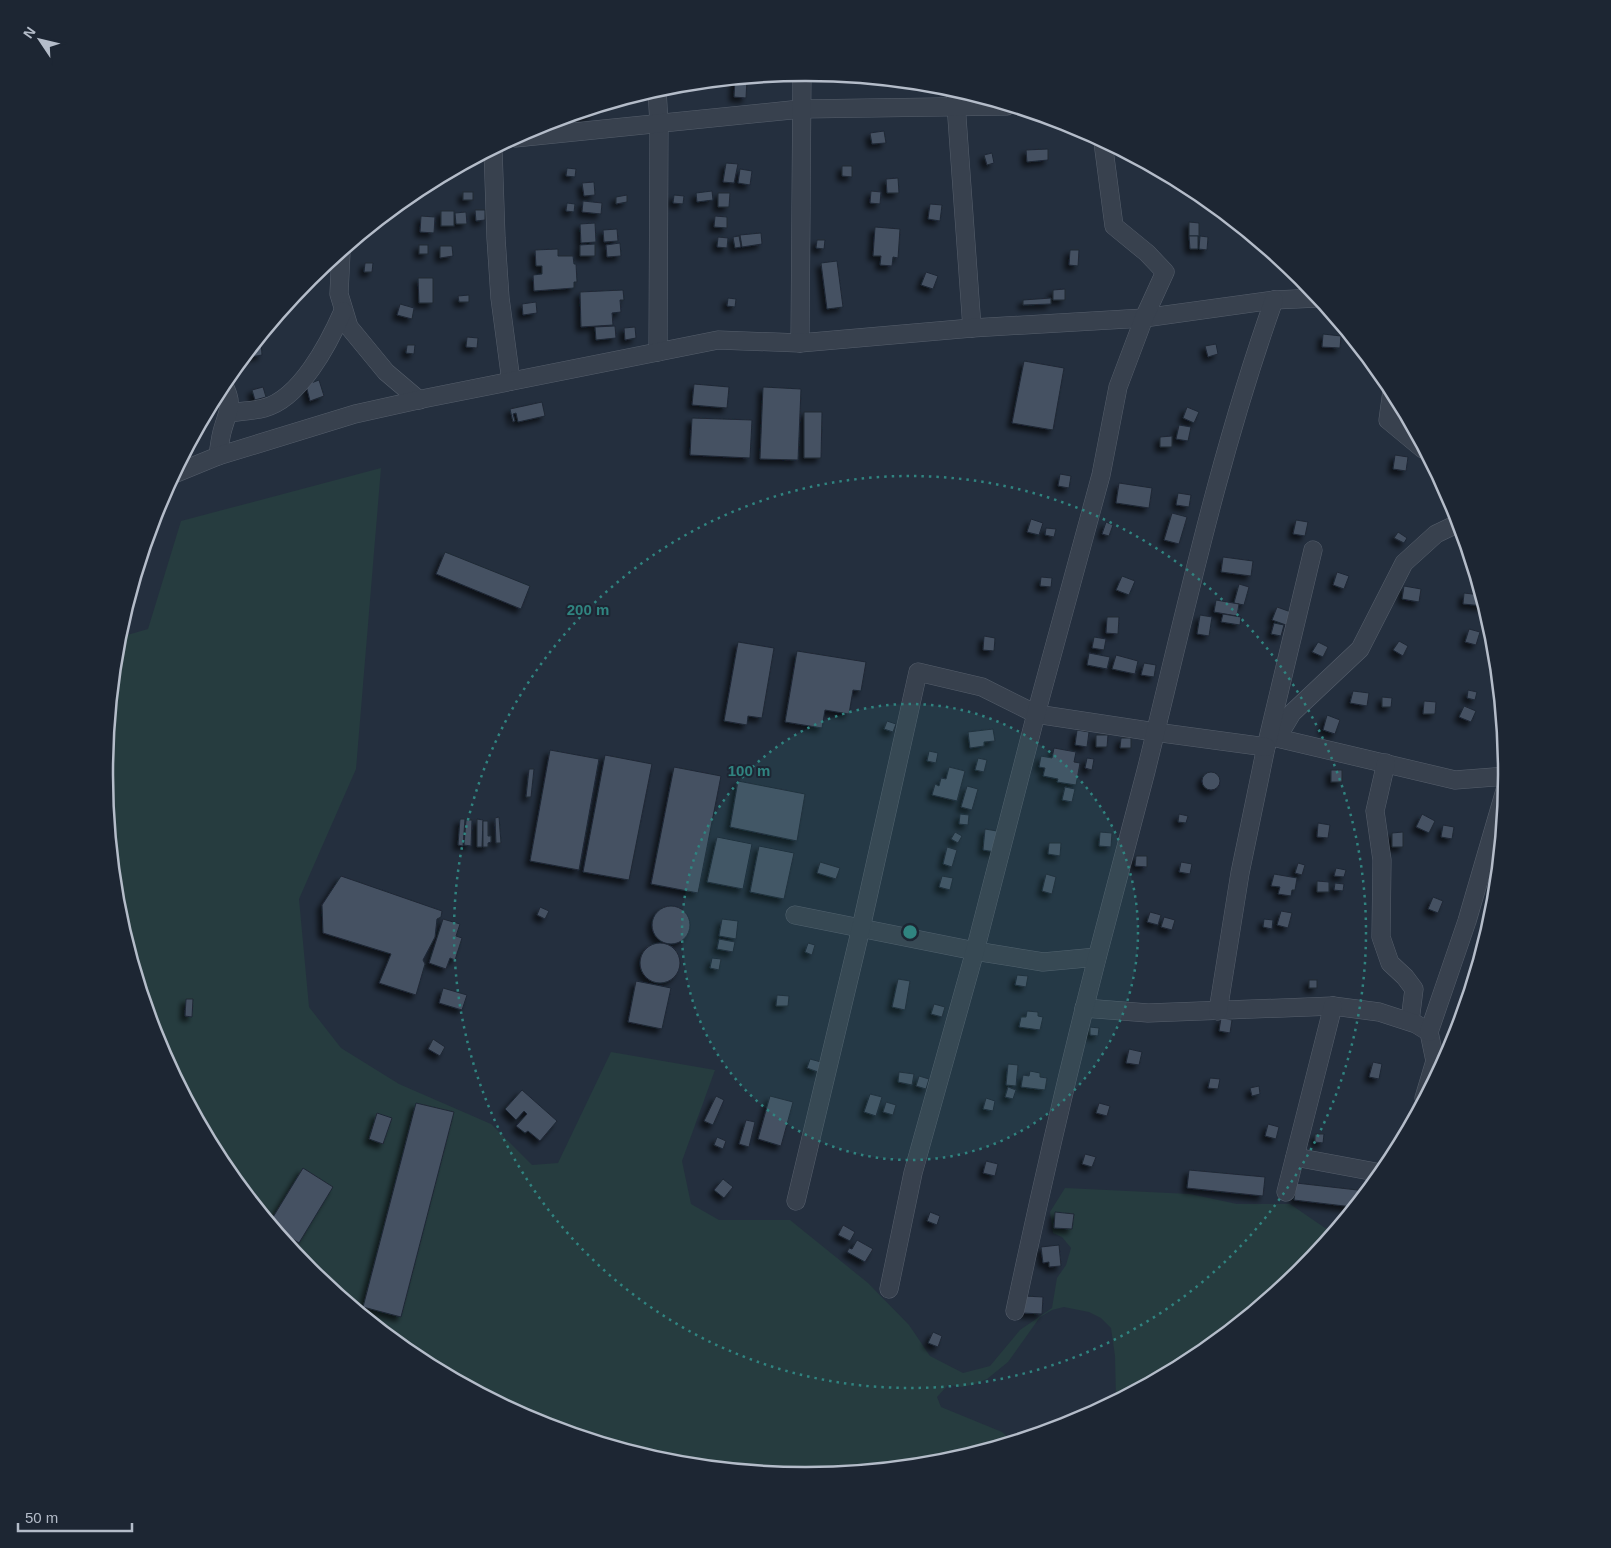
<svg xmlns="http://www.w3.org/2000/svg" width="1611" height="1548" font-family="Arial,sans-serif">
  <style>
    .green { fill: #263c3f }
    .building { fill: #455162; stroke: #1f2835; filter: url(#shadow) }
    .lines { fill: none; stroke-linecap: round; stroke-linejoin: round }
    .minor-casing { stroke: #565f6c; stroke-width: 19 }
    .minor { stroke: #38414e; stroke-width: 18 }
    .ring { fill: none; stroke: #308480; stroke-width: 2.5; stroke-dasharray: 2.5 5 }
    .rim { fill: none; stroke: #b4bcc9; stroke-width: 2.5 }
    .centre { fill: #308480; stroke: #1d2633; stroke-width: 2.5 }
    .ring-label { font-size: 15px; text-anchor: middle; font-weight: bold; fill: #308480; stroke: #1d2633; stroke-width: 4; stroke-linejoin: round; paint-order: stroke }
  </style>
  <defs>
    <filter id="shadow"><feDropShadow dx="-4.5" dy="4.5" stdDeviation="2.5" flood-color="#0009"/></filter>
  </defs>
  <rect width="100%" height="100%" fill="#242f3e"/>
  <!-- green -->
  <path class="green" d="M381,468L356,769L299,899L309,1007L341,1048L399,1084L491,1124L532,1165L558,1163L611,1052L715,1070L682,1161L691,1204L719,1220H790L868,1283L909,1325L930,1356L963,1373L990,1366L1020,1330L1052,1308L1057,1278L1066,1265L1071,1248L1062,1237L1053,1233L1050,1212L1065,1188L1190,1194L1237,1204H1290L1325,1228L1334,1231L1301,1270L1195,1357L1116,1399L1115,1356L1111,1328L1101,1318L1089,1312L1064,1307L1052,1310L1040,1317L1008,1362L987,1379L975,1384L962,1387L948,1385L937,1397L941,1407L1002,1432L1012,1441L942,1462L806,1475L668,1462L537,1422L416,1357L309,1270L222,1163L157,1042L117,911L104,774L117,638L148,629L181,521Z"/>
  <!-- building -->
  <g class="building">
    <path d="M747,78L746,98L734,97L735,79Z"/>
    <path d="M595,108V111H591L592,116L580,117V113Z"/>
    <path d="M884,131L886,143L872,144L870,133Z"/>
    <path d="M1048,149V160L1027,162L1026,150Z"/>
    <path d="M992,153L994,163L987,165L984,155Z"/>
    <path d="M726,163L738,164L734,183L723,182Z"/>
    <path d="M842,166H852V177L842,176Z"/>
    <path d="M567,168L576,169L575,177L566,176Z"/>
    <path d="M740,169L752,171L750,185L738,183Z"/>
    <path d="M898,178L899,193H887L886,179Z"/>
    <path d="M594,182L595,195L584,196L582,183Z"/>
    <path d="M712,191L713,200L697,202L696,193Z"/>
    <path d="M871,191L881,192L880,204L870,203Z"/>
    <rect x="463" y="192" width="10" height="8"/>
    <path d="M718,193H730L729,207H718Z"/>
    <path d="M627,195V202L616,204V197Z"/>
    <path d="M674,195L684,196L683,204L673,203Z"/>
    <path d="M583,201L602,203L601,214L582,212Z"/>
    <path d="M567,203L575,204L574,212L566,211Z"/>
    <path d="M930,204L942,205L940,221L928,219Z"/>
    <path d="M475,210H485V220L476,221Z"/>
    <rect x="441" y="211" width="13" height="15"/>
    <path d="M466,212L467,224H456L455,213Z"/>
    <path d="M421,216L435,217L434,233L420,232Z"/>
    <path d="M715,216L727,217V228L714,227Z"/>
    <path d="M1189,222L1199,223V236H1189Z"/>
    <path d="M595,223L596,242L581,243L580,224Z"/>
    <path d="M875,227L900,229L898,258L893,257L892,266L880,265L881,256H873Z"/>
    <path d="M617,229L618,241L604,242L603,230Z"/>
    <path d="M761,233L762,244L742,247L740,235Z"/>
    <path d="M739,236L741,247L735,248L733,237Z"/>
    <path d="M1189,236H1198V249H1190Z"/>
    <path d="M1200,236L1208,237L1207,250L1199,249Z"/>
    <path d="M718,237L728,238L727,248L717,247Z"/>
    <path d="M817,240H825L824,249L816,248Z"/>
    <path d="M620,243L621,256L607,257L606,245Z"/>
    <path d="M595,244V256H580V245Z"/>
    <rect x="419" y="245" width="9" height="9"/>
    <path d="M440,246H452L453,256L440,258Z"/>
    <path d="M558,249V256H573L574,264H576L577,282H574V288L534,291L533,275L542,274V266H536L535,250Z"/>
    <path d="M1070,250H1079L1078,266L1069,265Z"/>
    <path d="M837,261L843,307L827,309L821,263Z"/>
    <path d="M365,263H373L372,272H364Z"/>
    <path d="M926,272L938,276L933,289L921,285Z"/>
    <path d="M418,278H433V303H419Z"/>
    <path d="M1065,289V300H1053V290Z"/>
    <path d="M623,290L624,300H620L621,312L612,313L613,325L581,327L580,292Z"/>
    <path d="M469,295V302H459L458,296Z"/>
    <path d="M728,298L736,299L735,307L727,306Z"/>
    <path d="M1051,298V304L1023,305V300Z"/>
    <path d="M536,302L537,313L523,315L522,304Z"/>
    <path d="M400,304L414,308L412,319L397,315Z"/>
    <path d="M615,326L616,338L596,340L595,327Z"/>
    <path d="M635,327L636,338L625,340L624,328Z"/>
    <path d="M1323,334L1341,336L1340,348L1322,347Z"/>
    <path d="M467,337L478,338L477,348L466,347Z"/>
    <path d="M257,342H261L262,355L250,357L249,352Z"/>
    <path d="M1216,344L1218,354L1208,357L1205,346Z"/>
    <path d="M407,345H415L414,354L406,353Z"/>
    <path d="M1024,361L1064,368L1053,430L1012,423Z"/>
    <path d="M319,380L324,396L310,401L306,385Z"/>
    <path d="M694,384L729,387L727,408L692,405Z"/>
    <path d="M263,387L266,397L255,400L252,390Z"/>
    <path d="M763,387L801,389L798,460L760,459Z"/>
    <path d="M542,402L545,416L518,422L516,413L513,414L515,421L513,422L510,409Z"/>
    <path d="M1187,407L1199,412L1194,423L1183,418Z"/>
    <path d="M804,412H822L821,458H804Z"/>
    <path d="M692,418L752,420L750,458L690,455Z"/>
    <path d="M1179,425L1191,427L1188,441L1176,439Z"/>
    <path d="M1172,436V447H1160V437Z"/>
    <path d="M1395,455L1408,457L1406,471L1393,469Z"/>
    <path d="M1060,474L1071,476L1069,488L1058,486Z"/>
    <path d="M1119,483L1152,488L1149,508L1116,503Z"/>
    <path d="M1178,493L1191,495L1189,507L1176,505Z"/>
    <path d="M1172,513L1187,517L1179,544L1164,540Z"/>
    <path d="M1031,519L1043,523L1039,535L1027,532Z"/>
    <path d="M1296,520L1308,522L1305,536L1293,534Z"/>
    <path d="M1106,522L1113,525L1109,536L1102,534Z"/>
    <path d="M1046,528L1056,529L1054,537L1045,535Z"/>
    <path d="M1398,532L1407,538L1404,543L1394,538Z"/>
    <path d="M445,552L530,586L521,609L436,574Z"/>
    <path d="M1223,557L1253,561L1251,576L1221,572Z"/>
    <path d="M1337,572L1349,576L1344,589L1333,585Z"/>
    <path d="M1122,576L1135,581L1129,595L1116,590Z"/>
    <path d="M1041,577L1052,578L1051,587L1040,586Z"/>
    <path d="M1239,584L1249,587L1244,605L1234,603Z"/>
    <path d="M1404,586L1421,589L1419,602L1402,599Z"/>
    <path d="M1464,593L1481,595L1484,606L1463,604Z"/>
    <path d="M1216,600L1239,604L1237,616L1214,612Z"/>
    <path d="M1277,607L1291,612L1286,625L1272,620Z"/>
    <path d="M1223,614L1241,617L1240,625L1221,622Z"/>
    <path d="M1200,615L1212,617L1209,636L1197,634Z"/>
    <path d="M1107,617H1119L1118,634L1106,633Z"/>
    <path d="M1274,623L1284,625L1281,636L1271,634Z"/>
    <path d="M1469,629L1480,632L1476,645L1465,642Z"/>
    <path d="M984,636L995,638L994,651L983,650Z"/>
    <path d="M1094,637L1106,639L1104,650L1092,648Z"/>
    <path d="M1399,641L1408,646L1403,656L1393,650Z"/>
    <path d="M738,642L774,648L762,718L748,716L747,725L724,721Z"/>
    <path d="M1318,642L1328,647L1323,657L1312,652Z"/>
    <path d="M797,651L866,662L861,691L853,690L849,714L825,710L822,728L785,722Z"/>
    <path d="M1089,653L1110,657L1107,669L1087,665Z"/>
    <path d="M1116,655L1138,661L1135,674L1112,669Z"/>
    <path d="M1144,663L1156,665L1154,677L1141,675Z"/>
    <path d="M1468,690L1477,692L1475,700L1467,698Z"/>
    <path d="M1353,691L1369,693L1367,706L1350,703Z"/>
    <path d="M1382,697L1392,698L1391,707H1382Z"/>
    <path d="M1424,701L1436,702L1435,714H1423Z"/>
    <path d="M1464,706L1476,711L1471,722L1459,717Z"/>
    <path d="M1327,715L1340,720L1335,734L1323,730Z"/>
    <path d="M887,721L896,724L893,732L884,729Z"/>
    <path d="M993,729L995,741L984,742V746L970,748L968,732Z"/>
    <path d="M1077,730L1089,732L1087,747L1075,745Z"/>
    <path d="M1096,735H1108L1107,747H1096Z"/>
    <path d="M1121,738H1131V748H1120Z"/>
    <path d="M1054,748L1076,752L1074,762L1080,763L1076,785L1057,782L1058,779L1043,776L1045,768L1039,767L1041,756L1052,758Z"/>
    <path d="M550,750L599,759L579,870L530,861Z"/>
    <path d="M929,751L938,753L936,763L927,761Z"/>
    <path d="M605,755L652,764L629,880L583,872Z"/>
    <path d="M978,758L987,760L984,772L975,770Z"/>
    <path d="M1087,758L1094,759L1092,770L1085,768Z"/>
    <path d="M674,767L721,776L698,893L651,884Z"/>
    <path d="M949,767L965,771L957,801L932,795L935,784L939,786L941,778L946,779Z"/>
    <path d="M529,769H534L531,797H526Z"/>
    <rect x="1331" y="770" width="11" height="12"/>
    <circle cx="1211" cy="781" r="9"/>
    <path d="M738,781L805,794L797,841L730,827Z"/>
    <path d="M967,786L978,789L972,810L961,807Z"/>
    <path d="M1065,787L1075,789L1072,802L1062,800Z"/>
    <path d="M960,814L969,815L968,825L959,824Z"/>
    <path d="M1179,814L1188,816L1186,823L1178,822Z"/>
    <path d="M1422,814L1435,821L1429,833L1416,827Z"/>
    <path d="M499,817L501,843H496L495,818Z"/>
    <path d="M460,819H465L463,846L458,845Z"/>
    <path d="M477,819L483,820L482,847H477Z"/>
    <path d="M466,820H472L471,846L464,845Z"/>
    <path d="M483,821H488V836H491V842L488,843V847H483Z"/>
    <path d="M1318,823L1330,825L1328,838L1317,837Z"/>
    <path d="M1443,825L1454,827L1452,839L1441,837Z"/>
    <path d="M985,829L997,831L995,852L983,850Z"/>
    <path d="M955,832L962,836L958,843L951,839Z"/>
    <path d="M1100,832L1112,833L1111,847L1099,846Z"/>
    <path d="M1403,832V847H1392V833Z"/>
    <path d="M717,837L752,844L743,889L707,882Z"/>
    <path d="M1049,843H1061L1060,856L1048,854Z"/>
    <path d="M759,846L794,853L784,899L750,892Z"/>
    <path d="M947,847L957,850L952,867L943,864Z"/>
    <path d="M1136,856H1147V867L1135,866Z"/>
    <path d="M820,862L840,868L836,879L817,873Z"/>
    <path d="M1181,862L1192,864L1190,874L1179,872Z"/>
    <path d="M1298,863L1305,865L1302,875L1295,873Z"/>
    <path d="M1336,868L1346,870L1344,877L1334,876Z"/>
    <path d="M1046,874L1056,877L1052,894L1042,891Z"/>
    <path d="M1274,874L1297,878L1295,890H1292L1291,896L1278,894L1280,887L1271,886Z"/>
    <path d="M341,876L442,911L441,917L437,919L435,937L423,960L425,964L416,995L379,983L391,954L323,933L322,905Z"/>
    <path d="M942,876L953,878L950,890L939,887Z"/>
    <path d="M1317,881L1329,882V892H1317Z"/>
    <path d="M1335,883L1344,884L1343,891L1334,890Z"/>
    <path d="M1433,897L1443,901L1438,913L1428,909Z"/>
    <circle cx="671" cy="925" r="19"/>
    <path d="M540,907L549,911L545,919L537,915Z"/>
    <path d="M1281,911L1292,913L1288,928L1277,925Z"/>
    <path d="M1150,912L1161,915L1158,925L1147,922Z"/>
    <path d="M1164,917L1175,920L1172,930L1161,927Z"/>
    <path d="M443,919L460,924L456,936L462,938L455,960L450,958L446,969L429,963Z"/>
    <path d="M722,919L738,921L736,939L719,936Z"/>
    <path d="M1264,919L1273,920L1272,929L1263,927Z"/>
    <path d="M719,939L735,942L733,952L717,949Z"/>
    <path d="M808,943L815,945L812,955L805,952Z"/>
    <circle cx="660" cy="963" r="20"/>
    <path d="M712,958L721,959L719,970L710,968Z"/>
    <path d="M1017,975L1028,976L1026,987L1015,985Z"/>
    <path d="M898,979L910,981L905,1010L892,1007Z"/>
    <rect x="1309" y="980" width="8" height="8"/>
    <path d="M636,981L671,988L662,1029L628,1022Z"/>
    <path d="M443,988L467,995L462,1010L439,1003Z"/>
    <path d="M777,995L789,996L788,1006H776Z"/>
    <path d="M186,999H193L192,1017L185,1016Z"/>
    <path d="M934,1004L945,1007L942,1017L931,1014Z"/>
    <path d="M1027,1011L1038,1012V1016L1043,1017L1040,1030L1019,1027L1021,1017H1026Z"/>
    <path d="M1221,1018L1232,1020L1230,1033L1219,1031Z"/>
    <path d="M1090,1027L1099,1028L1098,1036L1090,1035Z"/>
    <path d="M433,1039L445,1047L440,1056L428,1049Z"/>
    <path d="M1129,1049L1142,1052L1139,1065L1126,1063Z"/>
    <path d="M810,1059L821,1062L818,1072L807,1068Z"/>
    <path d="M1373,1062L1382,1064L1379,1079L1369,1077Z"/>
    <path d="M1008,1064L1018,1065L1016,1086L1006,1085Z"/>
    <path d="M1030,1071L1040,1073V1077L1047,1078L1045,1090L1021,1087L1023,1075L1029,1076Z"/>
    <path d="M899,1072L914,1074L912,1085L898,1082Z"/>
    <path d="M919,1076L929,1079L926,1089L916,1086Z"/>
    <path d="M1210,1078L1220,1079L1218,1089L1208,1088Z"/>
    <path d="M1259,1086L1260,1094L1252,1096L1250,1088Z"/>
    <path d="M1008,1087L1016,1090L1013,1099L1005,1097Z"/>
    <path d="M522,1090L557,1121L540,1141L528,1131L525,1133L516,1126L527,1114L524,1111L516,1120L505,1109Z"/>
    <path d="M870,1094L882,1097L876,1116L864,1112Z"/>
    <path d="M716,1096L724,1100L713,1125L704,1121Z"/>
    <path d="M770,1096L793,1102L781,1146L758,1139Z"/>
    <path d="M986,1098L995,1101L993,1111L983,1109Z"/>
    <path d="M886,1102L896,1105L893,1115L883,1112Z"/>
    <path d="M416,1103L454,1112L401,1317L363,1307Z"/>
    <path d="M1099,1103L1110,1106L1107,1116L1096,1113Z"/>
    <path d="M377,1113L392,1118L383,1144L369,1139Z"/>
    <path d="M746,1120L755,1122L749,1147L739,1144Z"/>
    <path d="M1268,1124L1279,1127L1276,1139L1265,1136Z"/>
    <path d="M1315,1134H1324L1323,1143L1315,1142Z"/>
    <path d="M717,1137L726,1141L723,1149L714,1145Z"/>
    <path d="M1085,1154L1096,1157L1092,1167L1082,1164Z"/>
    <path d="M986,1161L998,1164L995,1176L983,1173Z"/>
    <path d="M303,1168L333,1187L299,1243L275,1228L270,1222Z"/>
    <path d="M1189,1170L1265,1177L1263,1196L1187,1188Z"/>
    <path d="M723,1179L733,1187L724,1198L714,1190Z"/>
    <path d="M1296,1183L1366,1191L1353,1207L1294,1200Z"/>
    <path d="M930,1212L940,1216L937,1225L927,1221Z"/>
    <path d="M1055,1212L1074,1214L1072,1229L1054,1228Z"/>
    <path d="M843,1225L855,1232L850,1241L838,1235Z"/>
    <path d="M857,1240L873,1249L865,1262L847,1252L849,1248L852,1249Z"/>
    <path d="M1059,1245L1061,1266L1049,1267V1262L1043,1263L1041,1247Z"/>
    <path d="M1024,1296L1043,1297L1042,1314L1023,1313Z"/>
    <path d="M933,1332L942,1336L938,1347L928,1343Z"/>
  </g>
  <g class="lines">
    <defs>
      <g id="minor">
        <path d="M657,89L659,124L658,352"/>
        <path d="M955,90L972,328"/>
        <path d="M515,138L801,109L1007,106"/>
        <path d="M493,149L496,238L500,298L511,381"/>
        <path d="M341,252L339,294L349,327L386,372L419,400"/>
        <path d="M800,343L802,73"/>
        <path d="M1392,391L1388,420L1423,449"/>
        <path d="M229,413C240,411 253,411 264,408C300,399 329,343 343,311"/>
        <path d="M218,456C219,448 220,440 222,432C227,412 235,405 223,384"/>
        <path d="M174,474L218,456L355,414L427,398L718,340L800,343L972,328L1144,318L1274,300L1318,298"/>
        <path d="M1459,523L1436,534L1404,563L1360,649L1292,713L1277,738L1455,780L1507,776"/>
        <path d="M1386,763L1375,811L1382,860L1381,937L1390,963L1405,977L1414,989L1410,1021"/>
        <path d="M795,915L975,951L1043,962L1097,957"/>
        <path d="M1084,1008L1148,1013L1333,1006L1379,1012L1416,1024L1429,1032L1435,1061L1424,1098"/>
        <path d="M1218,1011L1240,873L1266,747L1313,550"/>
        <path d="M1429,1032L1467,921L1506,787"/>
        <path d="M1295,1157L1381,1173"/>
        <path d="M1286,1192L1333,1006"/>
        <path d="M796,1201L861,928L918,672L982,687L1036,714L1155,732L1266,747"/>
        <path d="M889,1289L913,1173L975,951L1036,714L1101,475L1118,387L1144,318L1165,272L1147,253L1114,226L1103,142"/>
        <path d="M1015,1311C1040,1193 1067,1075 1097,958C1113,896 1130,833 1146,771C1185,613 1219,454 1274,300"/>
      </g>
    </defs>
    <!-- minor casing -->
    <use href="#minor" class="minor-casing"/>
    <!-- minor -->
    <use href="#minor" class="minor"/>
  </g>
  <!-- distance rings -->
  <circle cx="910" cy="932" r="228" fill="#308480" fill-opacity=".12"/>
  <g class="ring">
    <circle cx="910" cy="932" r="228"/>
    <circle cx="910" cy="932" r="456"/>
  </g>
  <!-- crop -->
  <path d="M0 0H1611V1548H0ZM805 81H806A692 692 0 0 1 1498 773V775A692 692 0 0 1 806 1467H805A692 692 0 0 1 113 775V773A692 692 0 0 1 805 81Z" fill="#1d2633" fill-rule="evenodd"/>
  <path class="rim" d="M805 81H806A692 692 0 0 1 1498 773V775A692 692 0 0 1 806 1467H805A692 692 0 0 1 113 775V773A692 692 0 0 1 805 81Z"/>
  <circle cx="910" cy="932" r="8" class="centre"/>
  <g class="ring-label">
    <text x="588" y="615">200 m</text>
    <text x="749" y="776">100 m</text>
  </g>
  <!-- north arrow -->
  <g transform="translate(40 40) rotate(305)" stroke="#1d2633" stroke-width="4" paint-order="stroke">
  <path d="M0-4L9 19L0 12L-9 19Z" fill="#b4bcc9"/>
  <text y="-8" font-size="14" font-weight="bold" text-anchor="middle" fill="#b4bcc9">N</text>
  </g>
  <!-- scale -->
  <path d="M18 1523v8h114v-8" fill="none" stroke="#b4bcc9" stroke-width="2.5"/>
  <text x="25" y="1523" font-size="15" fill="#b4bcc9" stroke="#1d2633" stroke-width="4" paint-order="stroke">50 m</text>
</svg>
